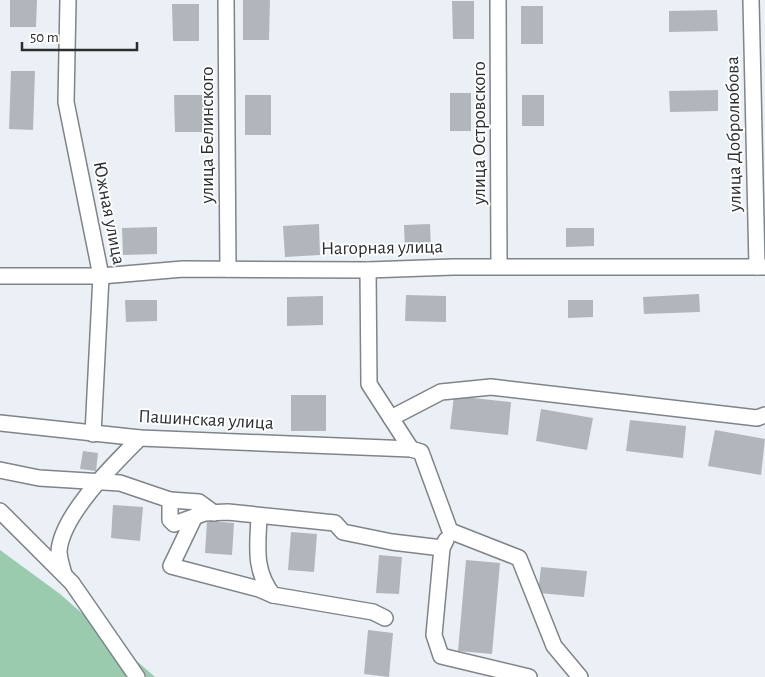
<svg xmlns="http://www.w3.org/2000/svg" width="765" height="677" font-family="'Alegreya Sans',sans-serif">
  <style>
    .forest { fill: #9acbaf }
    .building { fill: #b1b6bc }
    .lines { fill: none; stroke-linecap: round; stroke-linejoin: round }
    .minor-casing { stroke: #7f8489; stroke-width: 18 }
    .minor { stroke: #fff; stroke-width: 15 }
    .labels { text-anchor: middle; dominant-baseline: central; stroke-width: 4; stroke-linejoin: round; paint-order: stroke }
    .street-label { font-size: 19px; fill: #2b2d2f; stroke: #fcfdfe }
  </style>
  <rect width="100%" height="100%" fill="#ebf0f6"/>
  <!-- forest -->
  <path class="forest" d="M0,550L60,594L155,677H0Z"/>
  <!-- building -->
  <g class="building">
    <path d="M10,0H37L36,27H10Z"/>
    <path d="M243,0H270L269,40H243Z"/>
    <path d="M452,1H474V39H453Z"/>
    <path d="M172,4H199V41H173Z"/>
    <rect x="521" y="6" width="22" height="38"/>
    <path d="M717,10L718,31L669,32V11Z"/>
    <path d="M11,71H35L33,130L9,129Z"/>
    <path d="M718,90V111L670,112L669,91Z"/>
    <rect x="450" y="93" width="21" height="38"/>
    <path d="M174,95H204L205,132H175Z"/>
    <rect x="245" y="95" width="26" height="40"/>
    <rect x="522" y="95" width="22" height="31"/>
    <path d="M319,224L320,255L285,257L283,226Z"/>
    <path d="M430,224L431,251L405,252L404,225Z"/>
    <path d="M157,227V254L123,255L122,228Z"/>
    <path d="M566,228H594V246L566,247Z"/>
    <path d="M699,294L700,312L644,314L643,297Z"/>
    <path d="M406,295L446,296V322L405,321Z"/>
    <path d="M323,296V325L287,326V297Z"/>
    <path d="M125,300H157V321L126,322Z"/>
    <path d="M568,300H593V317L568,318Z"/>
    <rect x="291" y="395" width="35" height="36"/>
    <path d="M454,396L511,402L508,435L450,429Z"/>
    <path d="M541,409L593,418L587,450L536,441Z"/>
    <path d="M630,420L686,426L683,458L626,451Z"/>
    <path d="M715,430L765,439L761,475L708,466Z"/>
    <path d="M83,451L98,453L96,471L80,469Z"/>
    <path d="M113,505L143,507L140,541L111,538Z"/>
    <path d="M207,521L234,523L232,555L205,553Z"/>
    <path d="M291,532L317,534L314,572L288,570Z"/>
    <path d="M379,555L402,557L399,594L376,593Z"/>
    <path d="M466,560L500,563L492,654L458,651Z"/>
    <path d="M541,567L587,571L584,597L538,593Z"/>
    <path d="M368,630L393,633L389,677L364,674Z"/>
  </g>
  <g class="lines">
    <defs>
      <g id="minor">
        <path d="M68,0L66,102L101,276L93,434"/>
        <path d="M226,0L228,269"/>
        <path d="M498,0L499,266"/>
        <path d="M751,0L757,267"/>
        <path d="M368,270L369,384L411,449"/>
        <path d="M0,276H101L183,269L368,270L453,267H765"/>
        <path d="M391,418L441,392L491,387L757,418L765,415"/>
        <path d="M0,423L140,438L411,449L421,452L450,531L519,558L554,646L580,677"/>
        <path d="M0,470L39,478L120,483L170,500V520L174,524L205,513L228,512L335,523L343,532L392,542L442,548"/>
        <path d="M170,500L199,502L214,513"/>
        <path d="M0,511L72,583L137,677"/>
        <path d="M195,516L171,566L259,589L273,595"/>
        <path d="M259,516C258,545 253,570 273,595L373,612L385,618"/>
        <path d="M446,540L442,548L434,635L441,656L529,677"/>
        <path d="M64,574C62,567 59,558 59,551C62,514 115,463 140,438"/>
      </g>
    </defs>
    <!-- minor casing -->
    <use href="#minor" class="minor-casing"/>
    <!-- minor -->
    <use href="#minor" class="minor"/>
  </g>
  <g class="labels">
    <!-- street labels -->
    <g class="street-label">
      <text transform="translate(479 133) rotate(-90)">улица Островского</text>
      <text transform="translate(734 134) rotate(-91)">улица Добролюбова</text>
      <text transform="translate(207 135) rotate(-90)">улица Белинского</text>
      <text transform="translate(109 213) rotate(79)">Южная улица</text>
      <text transform="translate(382 248) rotate(-1)">Нагорная улица</text>
      <text transform="translate(206 420) rotate(3)">Пашинская улица</text>
    </g>
  </g>
  <!-- scale -->
  <path d="M22 42v8h115v-8" fill="none" stroke="#2b2d2f" stroke-width="2.5"/>
  <text x="30" y="42" font-size="15" fill="#2b2d2f" stroke="#fcfdfe" stroke-width="4" paint-order="stroke">50 m</text>
</svg>
